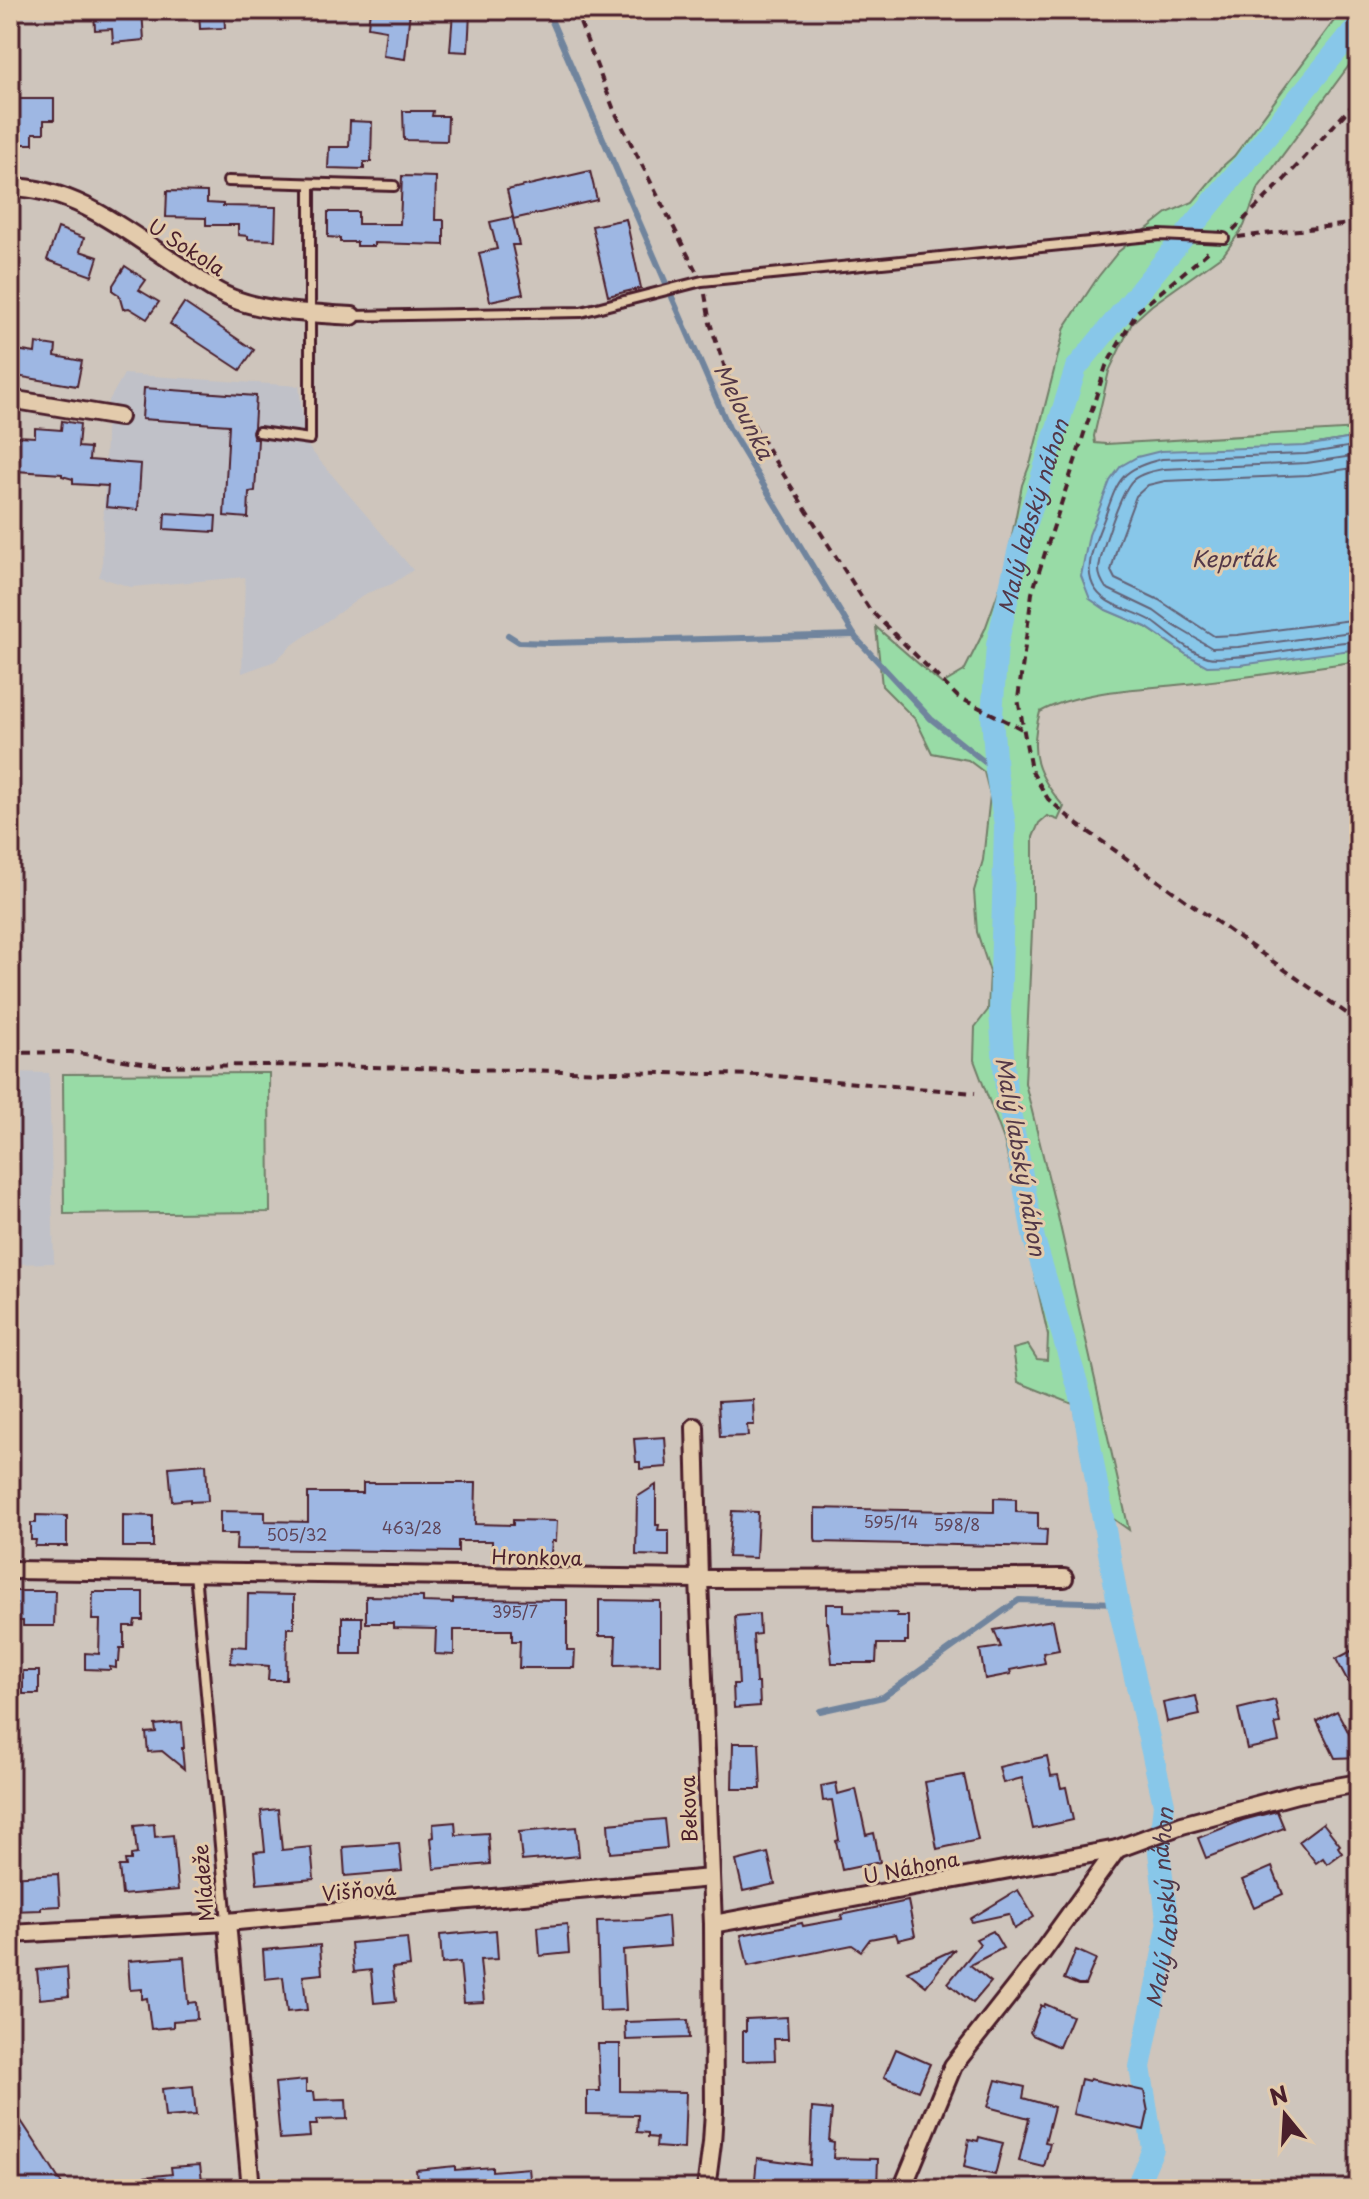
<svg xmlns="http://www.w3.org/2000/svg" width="1369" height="2199" font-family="'Playpen Sans',sans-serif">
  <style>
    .built { fill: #c0c1c8 }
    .green { fill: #98dba6; stroke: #717d68; stroke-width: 2 }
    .water { fill: #88c7e9; stroke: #6f849d; stroke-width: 2 }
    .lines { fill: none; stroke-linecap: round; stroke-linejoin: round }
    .shore { stroke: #636277; stroke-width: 2 }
    .stream { stroke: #6f849d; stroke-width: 6 }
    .canal { stroke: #88c7e9; stroke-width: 22 }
    .building { fill: #9eb7e3; stroke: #4a1f2b; stroke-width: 2 }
    .service-casing { stroke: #4a1f2b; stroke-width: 14 }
    .minor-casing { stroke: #4a1f2b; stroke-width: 22 }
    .path { stroke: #4a1f2b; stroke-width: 4; stroke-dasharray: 8 6; stroke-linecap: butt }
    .service { stroke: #e3cbac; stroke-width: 8 }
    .minor { stroke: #e3cbac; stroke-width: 16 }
    .labels { text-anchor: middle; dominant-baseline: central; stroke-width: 6; stroke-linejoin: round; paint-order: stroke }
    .number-label { font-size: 16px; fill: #5f4559 }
    .street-label { font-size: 20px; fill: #4a1f2b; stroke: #e3cbac }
    .water-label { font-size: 22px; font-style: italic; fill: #533848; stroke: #e3cbac }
  </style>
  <rect width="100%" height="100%" fill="#cec5bc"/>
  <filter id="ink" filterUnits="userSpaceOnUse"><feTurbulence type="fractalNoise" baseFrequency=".0125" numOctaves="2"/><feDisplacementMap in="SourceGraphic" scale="16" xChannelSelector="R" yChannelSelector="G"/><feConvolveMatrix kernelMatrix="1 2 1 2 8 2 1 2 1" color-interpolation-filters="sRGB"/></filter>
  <g filter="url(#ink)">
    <!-- built -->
    <g class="built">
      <path d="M124,374L299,386L304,428L309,448L413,570L392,584L367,593L291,646L275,661L242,673L245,577L131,587L99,577L102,567L107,404Z"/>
      <path d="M10,1072L49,1073L54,1263L10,1264Z"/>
    </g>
    <!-- green -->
    <g class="green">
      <path d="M1342,10H1359V52L1259,187L1244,226L1224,254L1152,305L1132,323L1109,371L1094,436L1095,443L1106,444L1359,429V437L1305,446L1107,610L1146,627L1187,655L1329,652L1359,649V661C1304,669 1250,677 1195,683C1147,689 1082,689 1040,712C1028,754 1037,775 1064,807L1058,820L1047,816L1039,823L1033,837V909L1025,1083L1057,1212L1129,1530L1091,1503L1073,1404L1018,1382L1013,1349L1028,1345L1037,1359L1047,1360L1048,1335L1004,1140L974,1060L975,1027L988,1010L990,972L977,932L974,891L983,860L990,795L984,772L968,760L932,753L916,720L882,686L876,627L942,684L964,671L985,629L1004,576L1022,485L1031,461L1065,327L1098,277L1118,252L1167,213L1193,202L1223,166L1234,156Z"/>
      <path d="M269,1073L270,1212L64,1214L63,1074Z"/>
    </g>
    <!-- water -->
    <path class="water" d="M1359,437V649L1240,665L1207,666L1187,655L1146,627L1106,610L1090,599L1081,576L1089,535L1110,481L1121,466L1137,457L1161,451L1305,446Z"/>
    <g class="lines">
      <!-- shore -->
      <g class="shore">
        <path d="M1359,445L1306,454L1162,459C1119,469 1118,481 1104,519C1092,550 1075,585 1113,604C1126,610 1140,614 1152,621C1169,633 1188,652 1208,657C1215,659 1225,657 1232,657C1275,655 1317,643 1359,641"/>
        <path d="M1359,455L1307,463L1163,469C1153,471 1141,473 1133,480C1121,491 1100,553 1099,570C1099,576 1102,582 1106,588L1154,611L1173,625L1212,648L1238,647L1359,631"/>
        <path d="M1359,467L1308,475L1165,481L1148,485L1136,496L1118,544L1111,571L1115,579L1159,600L1214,636L1237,635L1359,619"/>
      </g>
      <!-- stream -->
      <g class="stream">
        <path d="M547,10L729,428L856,638L931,719L996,771"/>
        <path d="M508,635L519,642L550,643L854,635"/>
        <path d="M820,1711L883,1697L1019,1600L1118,1603"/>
      </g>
      <!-- canal -->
      <path class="canal" id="s1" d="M1142,2189L1140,2179L1153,2149L1140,2067L1168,1927L1159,1852L1164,1804L1118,1603L1082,1400L1034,1239L1006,1090L1000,1013L1005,825L996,771L992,716L997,645L1019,548L1076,368L1359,24"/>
    </g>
    <!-- building -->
    <g class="building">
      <path d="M94,10H142L144,40L113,43L112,29L95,30Z"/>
      <path d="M199,10H224L225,28L200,29Z"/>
      <path d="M370,10H410L405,59L383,56L386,30L368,27Z"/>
      <path d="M453,12L470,13L468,52L450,51Z"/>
      <path d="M13,99H54V120H44V133H33V144H10V120H13Z"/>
      <path d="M403,111H433L432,116H448L447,141L404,140Z"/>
      <path d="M350,121L372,122L371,162H364V169L328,168L329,147H349Z"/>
      <path d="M590,171L597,200L513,219L519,245H512L523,294L490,301L479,253L497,249L490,222L513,217L507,190Z"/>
      <path d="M402,176L436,177L435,220H444V245L374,243V246H357V242H340V238L328,237V212H358V224H400Z"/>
      <path d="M167,191L207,192V203L223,204V206L276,207L275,240L248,239V236L238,235V225H206V218L166,217Z"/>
      <path d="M626,219L641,288L608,296L592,226Z"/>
      <path d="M58,228L84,238L80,251L98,257L92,276L47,260Z"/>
      <path d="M125,266L146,280L139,290L159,302L147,319L129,308L123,309L119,295L113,291V285Z"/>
      <path d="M184,303L254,350L240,370L170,324Z"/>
      <path d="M36,343L56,346L55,356L82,361L77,386L10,375V349L35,353Z"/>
      <path d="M144,388L256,396L254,427L252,432L254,439H258L255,491L249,492L248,518L224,516L229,425L142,419Z"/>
      <path d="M62,421L80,424L78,447L90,448L89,460L141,464L138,510L106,507L108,486L73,484V479L62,476V474L16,471L18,436L35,437V428L61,430Z"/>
      <path d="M165,513L216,516L215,532L164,529Z"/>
      <path d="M753,1400L754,1425H747L748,1436L720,1437L718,1402Z"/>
      <path d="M665,1437L667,1467L640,1469V1462H636L634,1439Z"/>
      <path d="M206,1464L208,1501L190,1502V1499L172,1501L169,1467Z"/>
      <path d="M363,1483H476L475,1524L513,1525V1520L557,1521L556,1541H552L551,1554L492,1552V1541H458V1552L236,1549L237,1534H220V1511L265,1512V1521L308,1522V1493H363Z"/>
      <path d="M656,1485V1525H659L658,1530H669V1556L636,1555L637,1497Z"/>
      <path d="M994,1498L1016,1499V1512L1038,1513V1529L1047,1530L1046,1547L816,1542L815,1538V1508L994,1512Z"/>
      <path d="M732,1511L758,1512L756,1558L728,1557Z"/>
      <path d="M36,1515L67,1516V1546H35L36,1540H31V1523H36Z"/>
      <path d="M123,1515L153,1516V1547H123Z"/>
      <path d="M10,1591H55L54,1626H23V1621H10Z"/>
      <path d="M93,1592H143V1620H135L134,1626H124V1648H120L119,1662H116V1668L110,1667V1670L85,1669V1653L99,1654L100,1620H92Z"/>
      <path d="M248,1594L294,1595V1628H287L286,1680H268L269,1666L231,1663L232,1646L247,1647Z"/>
      <path d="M366,1596L423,1597V1602L453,1603V1599L567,1600V1650H575L574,1668H519L520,1641H512V1630H454V1655L435,1654L436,1629L393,1628V1623H366Z"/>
      <path d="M599,1600L660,1601V1664L615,1665L616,1636H599Z"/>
      <path d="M826,1604H844V1612L897,1613V1616H908V1641H905V1644H877L876,1663H832L828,1623H826Z"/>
      <path d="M759,1614L760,1634L753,1635L756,1683H759L760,1706L734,1708L733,1684H739L735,1616Z"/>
      <rect x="342" y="1617" width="20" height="37"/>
      <path d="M1053,1620L1059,1650L1043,1653L1045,1663L1010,1670L1011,1674L985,1679L980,1650L1001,1647L994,1630Z"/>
      <path d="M1359,1647V1702L1336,1659Z"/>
      <rect x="23" y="1671" width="16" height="23"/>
      <path d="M1196,1696L1200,1715L1167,1722L1163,1703Z"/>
      <path d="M1275,1700L1280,1723L1275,1724L1279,1742L1247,1749L1238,1709Z"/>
      <path d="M1337,1711L1359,1752V1757L1335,1758L1317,1721Z"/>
      <path d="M182,1722L184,1748H182L184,1769L162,1751L148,1752L146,1733L156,1732L155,1725Z"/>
      <path d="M733,1743H759L761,1789H732Z"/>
      <path d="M1047,1756L1051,1776L1058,1775L1061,1788L1066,1787L1073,1820L1033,1829L1022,1778L1003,1783L999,1767Z"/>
      <path d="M964,1775L978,1840L937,1849L925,1782Z"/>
      <path d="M836,1783L838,1794L856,1789L866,1835L874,1833L880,1862L842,1870L836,1841L839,1840L832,1800L823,1801L821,1786Z"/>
      <path d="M278,1809L282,1850L311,1847L314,1879L257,1884L254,1852L265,1851L261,1811Z"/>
      <path d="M1277,1811L1284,1828L1206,1858L1198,1838L1243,1820Z"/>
      <path d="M664,1819L667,1848L610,1853L608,1824Z"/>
      <path d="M455,1822L456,1835L488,1833L490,1864L434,1869L431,1838L434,1837L433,1824Z"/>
      <path d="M1323,1823L1340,1845L1338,1847L1342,1853L1327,1864L1323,1858L1316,1863L1299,1841Z"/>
      <path d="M154,1824L155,1837L173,1835L178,1890L122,1895L119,1866H126L125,1860H131V1855L137,1854L134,1826Z"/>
      <path d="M576,1827L579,1856L522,1861L519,1832Z"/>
      <path d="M399,1843L402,1871L345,1876L343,1847Z"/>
      <path d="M768,1853L775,1884L743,1891L736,1861Z"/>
      <path d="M1272,1867L1283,1894L1254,1907L1242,1880Z"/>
      <path d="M58,1874L60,1906L41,1907V1910L10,1911V1877Z"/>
      <path d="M1018,1890L1034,1917L1014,1929L1009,1914L972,1922L970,1919Z"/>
      <path d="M908,1901L915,1936L898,1940L896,1934L870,1939L861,1951L852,1945L748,1966L741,1935L802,1923L803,1926L842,1919L841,1915Z"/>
      <path d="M668,1916L670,1946L623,1950L626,2010L600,2011L597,1921L642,1920Z"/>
      <path d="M567,1924L569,1953L540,1956L538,1927Z"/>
      <path d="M496,1930L498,1959L480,1960L484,2002L464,2003L460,1962L442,1964L440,1935Z"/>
      <path d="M993,1931L1003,1948L970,1965L991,1982L973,2003L948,1983L980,1944L976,1939Z"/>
      <path d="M407,1938L410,1966L392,1968L396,2001L374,2003L371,1970L354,1972L351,1943Z"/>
      <path d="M320,1945L322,1974L303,1976L307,2010L287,2012L283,1977L265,1979L263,1950Z"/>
      <path d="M955,1949L926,1986L907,1971Z"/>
      <path d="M1076,1950L1096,1959L1085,1985H1078L1064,1979Z"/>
      <path d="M184,1957L188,2003L196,2002L197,2019L173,2021V2027L151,2029L147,1998L142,1999V1989L130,1990L128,1961Z"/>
      <path d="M67,1967L69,1996L40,1999L37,1970Z"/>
      <path d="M1045,2004L1072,2016L1059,2047L1032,2035L1030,2032L1041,2005L1044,2007Z"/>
      <path d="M787,2017L788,2039H774L775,2060L743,2061V2031H746V2019Z"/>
      <path d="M688,2020L689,2038L626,2040L625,2022Z"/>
      <path d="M598,2044H620V2091L686,2092L684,2149L656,2147L657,2138L648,2137V2133L637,2132L638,2115L587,2114V2091H600Z"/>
      <path d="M896,2049L930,2064L918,2091L884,2077Z"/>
      <path d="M1081,2079L1089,2081L1090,2079L1144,2091L1148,2112L1144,2130L1073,2114Z"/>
      <path d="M306,2080V2092H314L315,2100L346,2099L347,2119L316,2120L317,2125H309L310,2137L280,2139L275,2083Z"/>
      <path d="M996,2080L1025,2087L1023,2098L1054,2107L1045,2142L1050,2143L1044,2167L1019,2161L1029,2118L988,2107Z"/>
      <path d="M193,2086L196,2115L165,2117L162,2089Z"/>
      <path d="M10,2104L39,2148L65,2189H21L10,2172Z"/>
      <path d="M812,2108L832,2110L829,2141L834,2142L833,2158L878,2159L877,2187L847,2186V2184L755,2179L757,2158L810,2165Z"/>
      <path d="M979,2137L1003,2143L995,2175L964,2167L969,2139L978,2141Z"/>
      <path d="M200,2165L203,2189H136L135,2178L172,2174L171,2167Z"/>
      <path d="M455,2166V2170L492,2167V2171L529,2168L531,2189H418L416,2170Z"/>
    </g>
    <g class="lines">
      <defs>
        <g id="service">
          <path d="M228,181L394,186"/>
          <path d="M352,316L581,312L702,281L1160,235L1224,238"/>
          <path d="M259,432L310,439V184"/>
          <path d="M195,1573L227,1922"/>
        </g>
        <g id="minor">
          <path d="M10,187C78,188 130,234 184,269C199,280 214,291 231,298C268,313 312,313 352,316"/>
          <path d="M10,399L119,417"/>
          <path d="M695,1427L699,1579L713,1924L714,2111L712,2143L706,2189"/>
          <path d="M10,1570L699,1579L1064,1578"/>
          <path d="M227,1922L251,2189"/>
          <path d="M713,1924L1117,1849L1182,1825L1297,1794L1359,1783"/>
          <path d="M10,1934L227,1922L711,1878"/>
          <path d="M902,2189L953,2066L1038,1958L1117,1849"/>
        </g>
      </defs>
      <!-- service casing -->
      <use href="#service" class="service-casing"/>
      <!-- minor casing -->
      <use href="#minor" class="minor-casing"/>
      <!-- path -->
      <g class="path">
        <path d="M575,10L614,110L696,271"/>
        <path d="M1233,230L1284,180L1359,98"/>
        <path d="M1238,237L1359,223"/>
        <path d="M1208,252L1137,312L1106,366L1032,593L1018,699L1031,770L1048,799L1076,823L1359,1022"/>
        <path d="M705,294L710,323L731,386L773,458L870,610L958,697L1024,730"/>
        <path d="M10,1053L71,1052L162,1066L268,1065L763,1075L975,1093"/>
      </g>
      <!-- service -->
      <use href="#service" class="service"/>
      <!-- minor -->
      <use href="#minor" class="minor"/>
    </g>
  </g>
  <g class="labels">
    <!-- number labels -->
    <g class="number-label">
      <text x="891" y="1521">595/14</text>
      <text x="957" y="1524">598/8</text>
      <text x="412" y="1527">463/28</text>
      <text x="297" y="1534">505/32</text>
      <text x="515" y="1611">395/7</text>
    </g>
    <!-- street labels -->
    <g class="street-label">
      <text transform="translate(187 247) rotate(33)">U Sokola</text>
      <text transform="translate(537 1557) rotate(1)">Hronkova</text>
      <text transform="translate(688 1809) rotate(-92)">Bekova</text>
      <text transform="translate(911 1867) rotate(-11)">U Náhona</text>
      <text transform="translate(203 1883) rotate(-95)">Mládeže</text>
      <text transform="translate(359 1890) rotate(-5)">Višňová</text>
    </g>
    <!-- water labels -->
    <g class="water-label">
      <text transform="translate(745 411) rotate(63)">Melounka</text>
      <text stroke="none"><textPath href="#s1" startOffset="1704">Malý labský náhon</textPath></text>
      <text x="1234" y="557">Keprťák</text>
      <text transform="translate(1022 1156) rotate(80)">Malý labský náhon</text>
      <text stroke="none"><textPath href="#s1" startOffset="288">Malý labský náhon</textPath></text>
    </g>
  </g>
  <!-- margin -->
  <rect width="1369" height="2199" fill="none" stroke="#e3cbac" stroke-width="40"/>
  <rect x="20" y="20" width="1329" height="2159" fill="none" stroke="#4a1f2b" stroke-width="3" filter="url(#ink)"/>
  <!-- north arrow -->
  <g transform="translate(1285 2115) rotate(342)" stroke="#e3cbac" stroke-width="6" paint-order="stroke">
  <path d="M0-6L14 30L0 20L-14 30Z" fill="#4a1f2b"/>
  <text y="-12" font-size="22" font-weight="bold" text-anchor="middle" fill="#4a1f2b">N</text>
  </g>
</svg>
